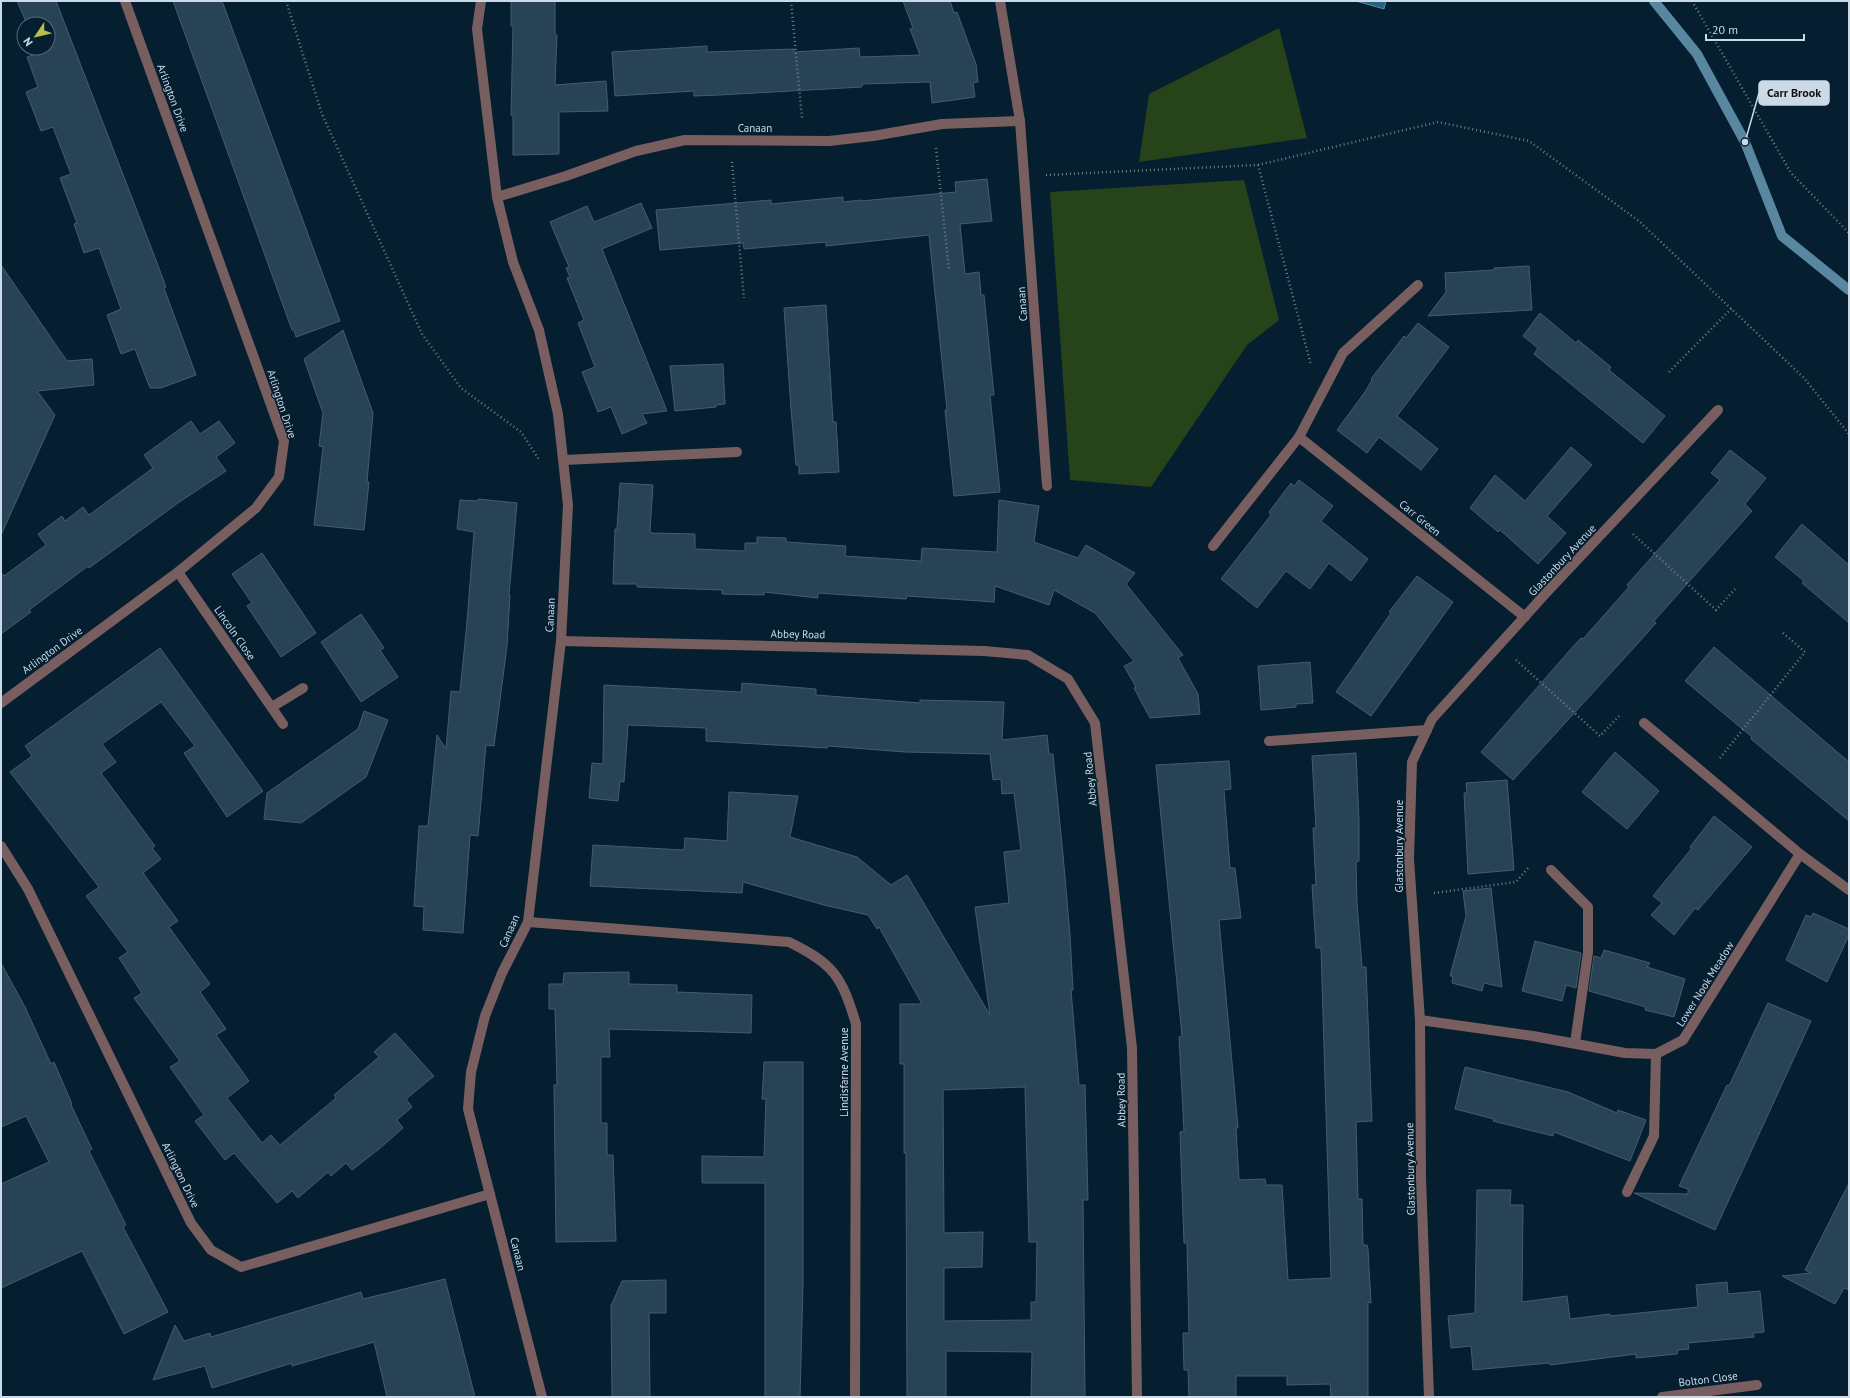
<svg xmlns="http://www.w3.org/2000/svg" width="1850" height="1398" font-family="'PT Sans',sans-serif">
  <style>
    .green { fill: #27431a }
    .water { fill: #266380; stroke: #58879f }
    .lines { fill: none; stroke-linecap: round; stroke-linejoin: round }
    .stream { stroke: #58879f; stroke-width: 10 }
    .building { fill: #294356; stroke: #425d71; fill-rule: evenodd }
    .path { stroke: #6b7f8e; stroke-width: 2.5; stroke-dasharray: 1 3; stroke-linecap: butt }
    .minor { stroke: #795e5f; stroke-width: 10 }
    .labels { text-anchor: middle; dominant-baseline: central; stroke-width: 3; stroke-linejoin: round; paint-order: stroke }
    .street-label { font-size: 11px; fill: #cbdae6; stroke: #051f31 }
    .leader { fill: none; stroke: #cbdae6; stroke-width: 1.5 }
    .callout-dot { fill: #cbdae6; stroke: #051f31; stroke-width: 1.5 }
    .callout { fill: #cbdae6; stroke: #cbdae6; stroke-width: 1.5 }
    .callout-label { font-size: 12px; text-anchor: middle; font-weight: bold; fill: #111 }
  </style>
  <rect width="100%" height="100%" fill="#051f31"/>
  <!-- green -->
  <g class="green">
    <path d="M1279,28L1307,138L1139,162L1149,94Z"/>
    <path d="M1244,180L1279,320L1247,345L1151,487L1070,480L1050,192Z"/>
  </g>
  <!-- water -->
  <path class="water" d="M1356,1H1386L1384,9Z"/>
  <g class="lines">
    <!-- stream -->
    <path class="stream" d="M1654,1L1697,54L1745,142L1782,236L1849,290"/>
  </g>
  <!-- building -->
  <g class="building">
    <path d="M17,1H56L156,260L166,287L164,288L196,375L161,388H150L135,349L121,354L107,315L121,309L99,248L84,253L74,224L77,223L60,178L71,174L53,127L41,131L26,92L38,87L27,57L38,53L36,48H48V24H27Z"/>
    <path d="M173,1H222L340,321L296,337L294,330H292Z"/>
    <path d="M511,1H555V35H557L555,85L606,81L608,111L559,112V154L513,155V116L511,115L513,26H511Z"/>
    <path d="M903,1H950L954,13L957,12L976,64L978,82L973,83L975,97L932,103L930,82L862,84V87L719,95L694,96V91L615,96L612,52L707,46V52L794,49V52L859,48L860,57L920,55L910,29L913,28Z"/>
    <path d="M987,179L992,221L960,224L965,274L979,272L981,295H984L994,395H990L1000,492L954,496L945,410H947L929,235L826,246V242L744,249L743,243L660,250L656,210L771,200V204L843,197V202L861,200V201L956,192L955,182Z"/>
    <path d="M641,203L652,228L602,249L667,411L642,414L647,423L622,434L611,407L598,412L582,372L595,367L578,323L584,320L567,278L570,277L566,268L569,267L550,222L587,206L594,222Z"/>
    <path d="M1,265L67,361L92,359L94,385L37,391L55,415L1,535Z"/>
    <path d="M1529,266L1532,310L1428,316L1446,292L1445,273L1494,270V268Z"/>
    <path d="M826,305L833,422H836L839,472L799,474V465H796L791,409L784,308Z"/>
    <path d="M1540,313L1576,343L1578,340L1611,367L1609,370L1665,416L1643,443L1534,354L1538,348L1523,336Z"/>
    <path d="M1418,323L1449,347L1397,416L1438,449L1421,470L1379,437L1367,453L1337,430L1365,392L1372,380L1371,379L1404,336L1406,338Z"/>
    <path d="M343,330L373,413L367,482H369L364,530L314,525L323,447L319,446L323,413L304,359Z"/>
    <path d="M723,364L725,404L716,405V407L675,411L670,366Z"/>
    <path d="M191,421L200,434L219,421L235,443L216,457L226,471L178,503L89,568L88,566L29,610L31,612L1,634V572L4,576L46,545L38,534L62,516L65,521L83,507L89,515L153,468L144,455Z"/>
    <path d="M1571,447L1592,465L1547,516L1566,533L1538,564L1500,530L1498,532L1470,508L1495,475L1525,501Z"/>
    <path d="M1730,450L1766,478L1745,504L1752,511L1654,621L1656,623L1630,652L1513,780L1481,752L1570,650L1581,638L1583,639L1629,587L1627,585L1720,480L1711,473Z"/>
    <path d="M1299,480L1333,506L1321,521L1368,559L1351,581L1329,563L1310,589L1286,571L1257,608L1221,579L1271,515L1269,512L1291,483L1294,486Z"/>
    <path d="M620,483L653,485L650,530L651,533L695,534V549L745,551V543H757V537L786,538V542L846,546L845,556L921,561L922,548L997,552L999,500L1039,506L1034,542L1078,558L1086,545L1135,573L1126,584L1183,655L1178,658L1198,694L1200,714L1150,718L1134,688L1136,687L1124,666L1134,661L1095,613L1054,590L1049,605L995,586L994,602L907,596L906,599L818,593V598L764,592V595L722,594V590L637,587V584H613L615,529H617Z"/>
    <path d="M478,499L517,503L509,595H510L507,646L494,746L486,745L478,836L470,835L463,933L423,930L424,907L414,906L419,826H428L437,735L446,749L451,691L460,692L467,622L474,532L457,529L460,500L478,501Z"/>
    <path d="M1802,524L1849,565V623L1802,583L1804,581L1775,557Z"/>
    <path d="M262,553L316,633L281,657L247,606L252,603L232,574Z"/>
    <path d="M1417,576L1453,602L1371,716L1336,692L1391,613L1389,612Z"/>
    <path d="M361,614L384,648L380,650L398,677L361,702L321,642Z"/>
    <path d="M1714,647L1849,762V821L1751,739L1752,737L1685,681Z"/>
    <path d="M160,648L263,791L227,817L184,753L195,746L161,702L102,744L116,762L101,773L155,846L152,848L161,859L143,873L178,921L169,927L210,984L200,992L226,1029L216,1035L249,1081L227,1098L262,1143L271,1135L280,1145L336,1098L334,1095L379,1057L374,1052L395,1033L434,1076L406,1099L412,1107L397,1120L403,1128L379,1149L352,1170L346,1163L331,1176L328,1172L298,1198L292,1191L277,1203L234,1153L225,1160L195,1121L204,1115L170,1067L180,1061L134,998L142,993L119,958L128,952L86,896L99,887L10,772L32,756L25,746Z"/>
    <path d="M1310,662L1313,703L1296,704V707L1261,710L1258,666Z"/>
    <path d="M742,683L816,689V695L920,703V700L1004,702L1002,740L1047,735L1049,754H1053L1063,855L1070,935L1073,990H1071L1079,1085H1085L1088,1200H1083L1085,1397H1031L1032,1352L946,1351V1397H907L906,1153H904V1064H900V1004H922L879,927L877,929L868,915L824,905L743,882L742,893L590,886L593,845L684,850L685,838L727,841L729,792L798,796L790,837L857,857L891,885L907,875L990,1015L975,907L1009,903L1004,852L1021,850L1014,793L1002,794L1001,779L993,780L990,754L905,752L828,746L827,748L706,741V728L628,725L624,782L620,781L618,801L589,798L592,763L603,764L604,685L741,692ZM1025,1087L1029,1242H1037L1036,1302H1031V1320L944,1321V1268L982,1267L983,1232L944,1233L943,1090Z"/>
    <path d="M364,711L388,720L366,777L301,823L264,819L267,793L358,729Z"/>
    <path d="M1615,752L1659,791L1627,829L1582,792Z"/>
    <path d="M1356,753L1359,820V861L1356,862L1357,903L1362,967H1366L1372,1121L1356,1122L1358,1199H1362L1363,1245H1367L1368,1249L1371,1303L1368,1302V1397H1331L1330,1384L1287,1385V1376H1236V1397H1189L1188,1370H1184L1183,1333H1189L1187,1243H1184L1180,1132L1184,1131L1179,1037L1182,1036L1156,765L1229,761L1231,789L1224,790L1230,868H1235L1241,918L1219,920L1238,1128H1236L1239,1180L1265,1179L1266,1185H1282L1288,1280L1331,1278L1321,948H1316L1312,885H1316L1313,828H1316L1312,756Z"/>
    <path d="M1507,780L1514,870L1468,874L1464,793H1467L1466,783Z"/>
    <path d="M1714,816L1752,847L1698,910L1695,908L1674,935L1651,915L1662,903L1653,896L1692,848L1690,847Z"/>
    <path d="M1491,888L1502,987L1484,983L1482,991L1452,983L1453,976H1450L1466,916L1463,891Z"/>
    <path d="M1813,913L1849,929V935L1827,982L1786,960L1806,915L1811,917Z"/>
    <path d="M1535,941L1581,953L1576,988L1566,985L1562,1001L1522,991Z"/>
    <path d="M1604,950L1650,963L1647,967L1685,979L1674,1017L1645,1010L1646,1007L1589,991L1594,956L1601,958Z"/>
    <path d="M1,963L25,1007L51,1064L54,1062L72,1104L71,1105L92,1149L89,1151L126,1225L123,1227L168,1312L124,1334L82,1251L1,1288V1184L49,1162L26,1116L1,1127Z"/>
    <path d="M629,972V984L677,985V992L752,995L751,1033L609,1029L610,1057H601V1123H607V1155H613L616,1241L556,1242L554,1085H557L555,1009H549V984H563L564,973Z"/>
    <path d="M1768,1003L1811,1021L1715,1230L1634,1193L1688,1194V1189L1679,1186L1727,1085L1729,1086Z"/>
    <path d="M764,1062H803V1284L800,1397H765V1183H702V1156L764,1157L766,1099H762Z"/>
    <path d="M1465,1067L1568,1092L1617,1113L1618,1110L1646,1120L1630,1161L1554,1132L1553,1136L1493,1121L1494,1119L1455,1109Z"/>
    <path d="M1849,1183V1290L1844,1288L1835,1304L1782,1276L1811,1273L1805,1270Z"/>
    <path d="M1477,1190H1511L1510,1205H1523L1522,1302L1567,1296L1570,1319L1610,1314V1316L1698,1307L1696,1285L1727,1282L1728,1294L1760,1291L1764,1332L1753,1333L1754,1337L1688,1343L1689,1349L1678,1350L1677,1354L1636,1358V1354L1550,1365L1549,1363L1473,1370L1471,1346L1451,1348L1448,1316L1475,1313Z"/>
    <path d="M445,1279L475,1397H387L374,1342L292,1366V1363L212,1388L205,1366L153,1380L175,1325L184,1341L210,1333L211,1337L361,1292L363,1299Z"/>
    <path d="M666,1280V1313H649L650,1397H612L611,1306L622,1281Z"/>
  </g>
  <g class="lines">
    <!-- path -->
    <g class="path">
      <path d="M286,1L322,114L422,334L461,388L521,432L540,461"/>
      <path d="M791,1L802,118"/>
      <path d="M1692,1L1791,173L1849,233"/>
      <path d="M936,148L949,270"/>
      <path d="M732,162L744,298"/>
      <path d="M1258,165L1438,122L1529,141L1639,221L1804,378L1849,434"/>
      <path d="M1046,175L1258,165L1311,365"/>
      <path d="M1669,372L1732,308"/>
      <path d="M1633,534L1716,610L1735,589"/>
      <path d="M1516,660L1600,736L1619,716"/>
      <path d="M1720,758L1805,652L1783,633"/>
      <path d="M1434,893L1516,882L1528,868"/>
    </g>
    <!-- minor -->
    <g class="minor">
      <path d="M481,1L477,29L497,197"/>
      <path d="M1000,1L1020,121L1047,486"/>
      <path d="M1418,285L1343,353L1299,437L1525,617"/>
      <path d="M564,460L737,452"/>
      <path d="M1213,546L1299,437"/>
      <path d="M178,572L283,724"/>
      <path d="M561,641L984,651L1028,655L1068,679L1095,723L1132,1048L1137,1397"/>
      <path d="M1,703L178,572L256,508L279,477L284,441L125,1"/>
      <path d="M272,707L303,688"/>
      <path d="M1644,723L1800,854"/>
      <path d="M1269,741L1427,730"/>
      <path d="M1,846L28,889L191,1223L211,1250L241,1267L490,1194"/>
      <path d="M1551,870L1588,907V952L1575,1043"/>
      <path d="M528,922L789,942C834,964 842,977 856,1024L855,1397"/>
      <path d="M1420,1020L1533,1036L1625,1053L1656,1054L1683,1040L1800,854L1849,890"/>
      <path d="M1627,1192L1654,1136L1656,1054"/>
      <path d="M542,1397L468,1109L471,1072L485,1016L502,973L528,922L561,641L568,505L558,414L539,330L513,262L497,197L566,176L636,151L685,140L829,141L873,136L942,124L1020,121"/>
      <path d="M1429,1397L1421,1178L1420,1020L1409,859L1412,762L1432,719L1547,592L1718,410"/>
      <path d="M1662,1397L1757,1385"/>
    </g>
  </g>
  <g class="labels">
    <!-- street labels -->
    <g class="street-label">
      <text transform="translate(173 98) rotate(70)">Arlington Drive</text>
      <text x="755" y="128">Canaan</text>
      <text transform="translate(1022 304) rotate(-94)">Canaan</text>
      <text transform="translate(282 404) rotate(72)">Arlington Drive</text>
      <text transform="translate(1420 518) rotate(39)">Carr Green</text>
      <text transform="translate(1562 560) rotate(-47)">Glastonbury Avenue</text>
      <text transform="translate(550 615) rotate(-87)">Canaan</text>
      <text transform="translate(235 633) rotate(55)">Lincoln Close</text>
      <text transform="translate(798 634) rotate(1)">Abbey Road</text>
      <text transform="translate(52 650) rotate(-36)">Arlington Drive</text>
      <text transform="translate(1090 779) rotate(-96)">Abbey Road</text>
      <text transform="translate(1399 846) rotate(-90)">Glastonbury Avenue</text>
      <text transform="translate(509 931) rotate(-66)">Canaan</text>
      <text transform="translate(1705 984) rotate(-58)">Lower Nook Meadow</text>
      <text transform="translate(844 1072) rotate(-90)">Lindisfarne Avenue</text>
      <text transform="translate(1121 1100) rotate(-91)">Abbey Road</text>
      <text transform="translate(1410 1169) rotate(-91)">Glastonbury Avenue</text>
      <text transform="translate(181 1175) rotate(64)">Arlington Drive</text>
      <text transform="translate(518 1254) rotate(76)">Canaan</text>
      <text transform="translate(1708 1379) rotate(-7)">Bolton Close</text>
    </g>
  </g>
  <!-- callouts -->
  <path class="leader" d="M1745 142L1759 93"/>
  <circle class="callout-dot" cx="1745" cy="142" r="4"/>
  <rect class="callout" x="1759" y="81" width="70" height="24" rx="4"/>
  <g class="callout-label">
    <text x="1794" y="97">Carr Brook</text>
  </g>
  <!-- border -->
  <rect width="1850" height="1398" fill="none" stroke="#cbdae6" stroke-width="4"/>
  <!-- north arrow -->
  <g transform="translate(36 36) rotate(235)"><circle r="19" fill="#051f31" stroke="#546a79"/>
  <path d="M0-3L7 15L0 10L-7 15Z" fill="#b9c046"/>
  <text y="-6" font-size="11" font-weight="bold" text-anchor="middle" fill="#cbdae6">N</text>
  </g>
  <!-- scale -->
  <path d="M1706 34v6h98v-6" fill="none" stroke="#cbdae6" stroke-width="2"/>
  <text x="1712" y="34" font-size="12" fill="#cbdae6" stroke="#051f31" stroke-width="3" paint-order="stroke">20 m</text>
</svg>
